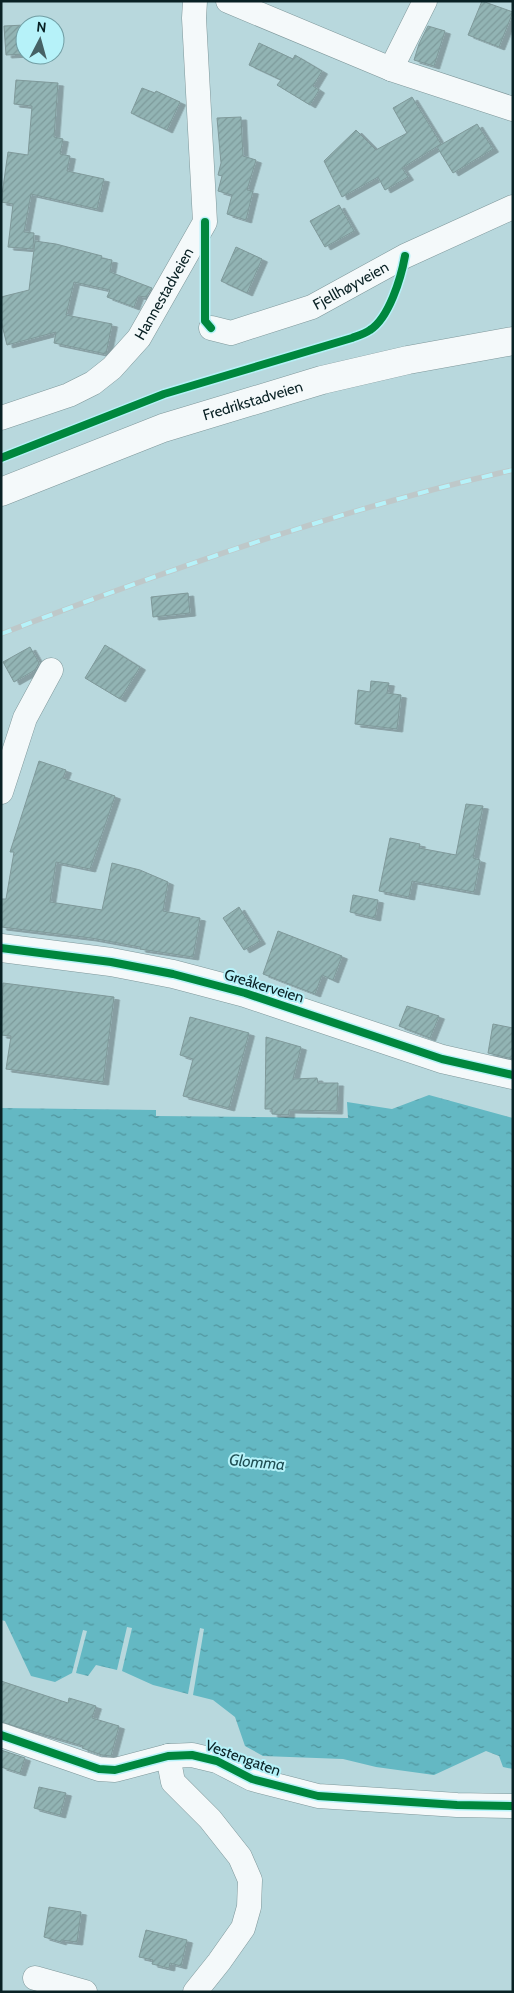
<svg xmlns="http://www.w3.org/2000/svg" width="514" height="1993" font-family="Cabin,sans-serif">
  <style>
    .water { fill: url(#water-ripples) }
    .building { fill: url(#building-hatch); stroke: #7f999a; filter: url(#shadow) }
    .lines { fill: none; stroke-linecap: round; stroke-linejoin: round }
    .street-casing { stroke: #7e979a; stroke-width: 25 }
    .secondary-casing { stroke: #7e979a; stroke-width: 29 }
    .primary-casing { stroke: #7e979a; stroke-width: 29 }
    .street { stroke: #f4f9fa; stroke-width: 24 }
    .secondary { stroke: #f4f9fa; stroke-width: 28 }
    .primary { stroke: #f4f9fa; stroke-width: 28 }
    .rail-casing { stroke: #bec8c9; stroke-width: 5.5 }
    .rail { stroke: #b6f2f9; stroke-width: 4; stroke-dasharray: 11; stroke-linecap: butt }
    .cycleway-casing { stroke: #b6f2f9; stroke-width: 11 }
    .cycleway { stroke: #00873e; stroke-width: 8 }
    .labels { text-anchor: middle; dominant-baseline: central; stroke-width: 4; stroke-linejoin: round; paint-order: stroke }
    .street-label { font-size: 15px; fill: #092124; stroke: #b6f2f9 }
    .water-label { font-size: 16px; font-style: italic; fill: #1f4e53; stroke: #b6f2f9 }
  </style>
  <defs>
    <pattern id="water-ripples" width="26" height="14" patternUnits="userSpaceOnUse" patternTransform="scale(1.25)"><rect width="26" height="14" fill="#64b8c3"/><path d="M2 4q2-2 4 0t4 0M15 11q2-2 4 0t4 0" fill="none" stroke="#51959e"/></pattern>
    <pattern id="building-hatch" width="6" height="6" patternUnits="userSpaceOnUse" patternTransform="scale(1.25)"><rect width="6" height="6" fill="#92b4b4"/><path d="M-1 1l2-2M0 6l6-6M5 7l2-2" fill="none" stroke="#7d9a9b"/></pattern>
    <filter id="shadow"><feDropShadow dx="5.5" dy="3" stdDeviation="0" flood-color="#0004"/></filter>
  </defs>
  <rect width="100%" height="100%" fill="#b8d8dd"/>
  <!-- water -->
  <path class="water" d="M429,1095L513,1118V1769L503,1767L499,1756L486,1751L434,1775L376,1767L343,1759L263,1756L245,1746L235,1717L213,1700L193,1695L204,1629L200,1628L188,1694L153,1685L122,1671L132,1628L127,1627L117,1670L96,1665L88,1676L76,1673L87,1631L83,1630L72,1673L55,1682L31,1676L5,1621L1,1620V1108L156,1110V1116L348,1118L347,1102L392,1109Z"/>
  <!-- building -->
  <g class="building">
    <path d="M482,1L513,12L499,47L468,35Z"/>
    <path d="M25,25V54L6,55L4,26Z"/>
    <path d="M428,26L445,31L434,66L414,60L419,44Z"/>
    <path d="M259,43L293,59L295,55L322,71L313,86L319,90L310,105L277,85L281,80L249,65Z"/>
    <path d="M16,80L58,83L54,137L63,139L60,154L70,156L67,171L104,179L97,209L31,194L24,232L34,233L33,249L8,247L13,204L1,202L8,152L28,155L32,106L14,104Z"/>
    <path d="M142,88L155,93L156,91L180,102L167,130L131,113Z"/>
    <path d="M412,97L441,144L402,168L408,177L385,190L378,177L342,197L324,161L356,130L376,150L407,133L393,108Z"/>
    <path d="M241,117L243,156L256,160L247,190L253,191L246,220L227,214L232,195L218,191L222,176L218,175L221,163L217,118Z"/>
    <path d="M477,124L493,149L453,173L437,147Z"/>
    <path d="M339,205L354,231L325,247L310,221Z"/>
    <path d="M35,241L56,244L102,256L101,258L112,260L110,272L152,288L146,297L138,296L134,307L107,297L110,290L74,282L66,315L112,324L106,354L54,343L56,332L7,345L1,321V297L29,290Z"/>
    <path d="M236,247L262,259L247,293L221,281Z"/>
    <path d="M188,593L190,613L153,617L151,597Z"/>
    <path d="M105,645L140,667L120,699L85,678Z"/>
    <path d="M30,647L39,663L35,670L14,682L3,662Z"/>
    <path d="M371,681L389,683L387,693L401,695L397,729L355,724L358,690L370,692Z"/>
    <path d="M39,761L66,770L63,778L115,796L90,869L56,862L50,902L102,910L112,863L140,870L168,882L163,911L200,918L193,957L140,949V947L91,938L1,927V899H6L14,852H10Z"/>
    <path d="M466,804L483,806L473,858L480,860L474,892L412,881L409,897L379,891L390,838L420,844L419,848L456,855Z"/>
    <path d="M353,895L378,900L375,918L350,912Z"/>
    <path d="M239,907L260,941L244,950L223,918Z"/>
    <path d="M278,931L342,956L333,980L322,975L315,994L263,974Z"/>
    <path d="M3,983L114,997L103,1082L6,1069L11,1036L1,1035Z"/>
    <path d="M407,1006L439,1016L430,1038L399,1026Z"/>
    <path d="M190,1017L249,1033L229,1108L183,1096L193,1059L180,1055Z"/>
    <path d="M493,1024L513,1028V1059L488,1053Z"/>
    <path d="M266,1037L301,1047L293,1079L317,1078L318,1083H338L337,1111L289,1110V1115L272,1114V1109H265Z"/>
    <path d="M1,1681L68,1703L69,1698L96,1706L92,1718L119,1726L111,1756L102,1755L82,1748L83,1746L1,1722Z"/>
    <path d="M1,1750L25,1758L20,1773L1,1767Z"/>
    <path d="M39,1787L66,1793L60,1815L34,1808Z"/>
    <path d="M49,1907L81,1912L77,1942L61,1940V1942L44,1937Z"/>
    <path d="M146,1930L187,1940L181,1966L170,1963L169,1968L152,1964L153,1960L139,1957Z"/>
  </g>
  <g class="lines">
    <defs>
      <g id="street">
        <path d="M228,1L391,69L513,109"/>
        <path d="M391,69L425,1"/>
        <path id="s1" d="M211,328L231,333L312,307L405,256L513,207"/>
        <path id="s2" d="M1,418L69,395L93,383L112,368L139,338L205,222L194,18L195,1"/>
        <path d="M1,792L25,718L51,670"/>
        <path d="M1,1735L99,1769L115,1770L168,1756L192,1755L217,1761L252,1779L318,1796L457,1805L513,1806"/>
        <path d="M168,1756L173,1782L210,1819L240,1857L250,1880L249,1907L243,1928L219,1962L195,1992"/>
        <path d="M35,1978L85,1992"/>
      </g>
      <path id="secondary" d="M1,948L111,962L173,974L245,993L442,1059L513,1075"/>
      <g id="primary">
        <path id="s3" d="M1,492L163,428L322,380L408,360L513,341"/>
      </g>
    </defs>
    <!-- street casing -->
    <use href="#street" class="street-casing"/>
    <!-- secondary casing -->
    <use href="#secondary" class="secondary-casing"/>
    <!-- primary casing -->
    <use href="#primary" class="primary-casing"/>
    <!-- street -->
    <use href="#street" class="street"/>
    <!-- secondary -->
    <use href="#secondary" class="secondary"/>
    <!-- primary -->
    <use href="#primary" class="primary"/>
    <defs>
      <path id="rail" d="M1,634C169,569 338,510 513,470"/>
    </defs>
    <!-- rail casing -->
    <use href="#rail" class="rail-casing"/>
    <!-- rail -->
    <use href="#rail" class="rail"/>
    <defs>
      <g id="cycleway">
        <path d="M205,222V321L211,328"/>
        <path d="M1,458L164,394L352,338C357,336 364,334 370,330C389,318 401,278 405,256"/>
        <path d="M1,948L111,962L173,974L245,993L442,1059L513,1075"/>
        <path d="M1,1735L99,1769L115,1770L168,1756L192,1755L217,1761L252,1779L318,1796L457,1805L513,1806"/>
      </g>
    </defs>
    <!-- cycleway casing -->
    <use href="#cycleway" class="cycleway-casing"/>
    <!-- cycleway -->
    <use href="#cycleway" class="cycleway"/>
  </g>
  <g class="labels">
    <!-- street labels -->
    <g class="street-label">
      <text stroke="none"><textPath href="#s1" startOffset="150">Fjellhøyveien</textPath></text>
      <text stroke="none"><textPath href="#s2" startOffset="214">Hannestadveien</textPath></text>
      <text stroke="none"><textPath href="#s3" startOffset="268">Fredrikstadveien</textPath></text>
      <text transform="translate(264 986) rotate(17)">Greåkerveien</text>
      <text transform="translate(243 1758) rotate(20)">Vestengaten</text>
    </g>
    <!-- water labels -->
    <g class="water-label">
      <text transform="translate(257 1462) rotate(5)">Glomma</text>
    </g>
  </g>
  <!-- border -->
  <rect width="514" height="1993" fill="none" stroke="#092124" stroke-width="5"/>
  <!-- north arrow -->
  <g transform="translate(40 40) rotate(6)"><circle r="24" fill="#b6f2f9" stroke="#719ea4"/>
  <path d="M0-4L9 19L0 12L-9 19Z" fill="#466165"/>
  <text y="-8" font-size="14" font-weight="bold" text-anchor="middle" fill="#092124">N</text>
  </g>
</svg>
